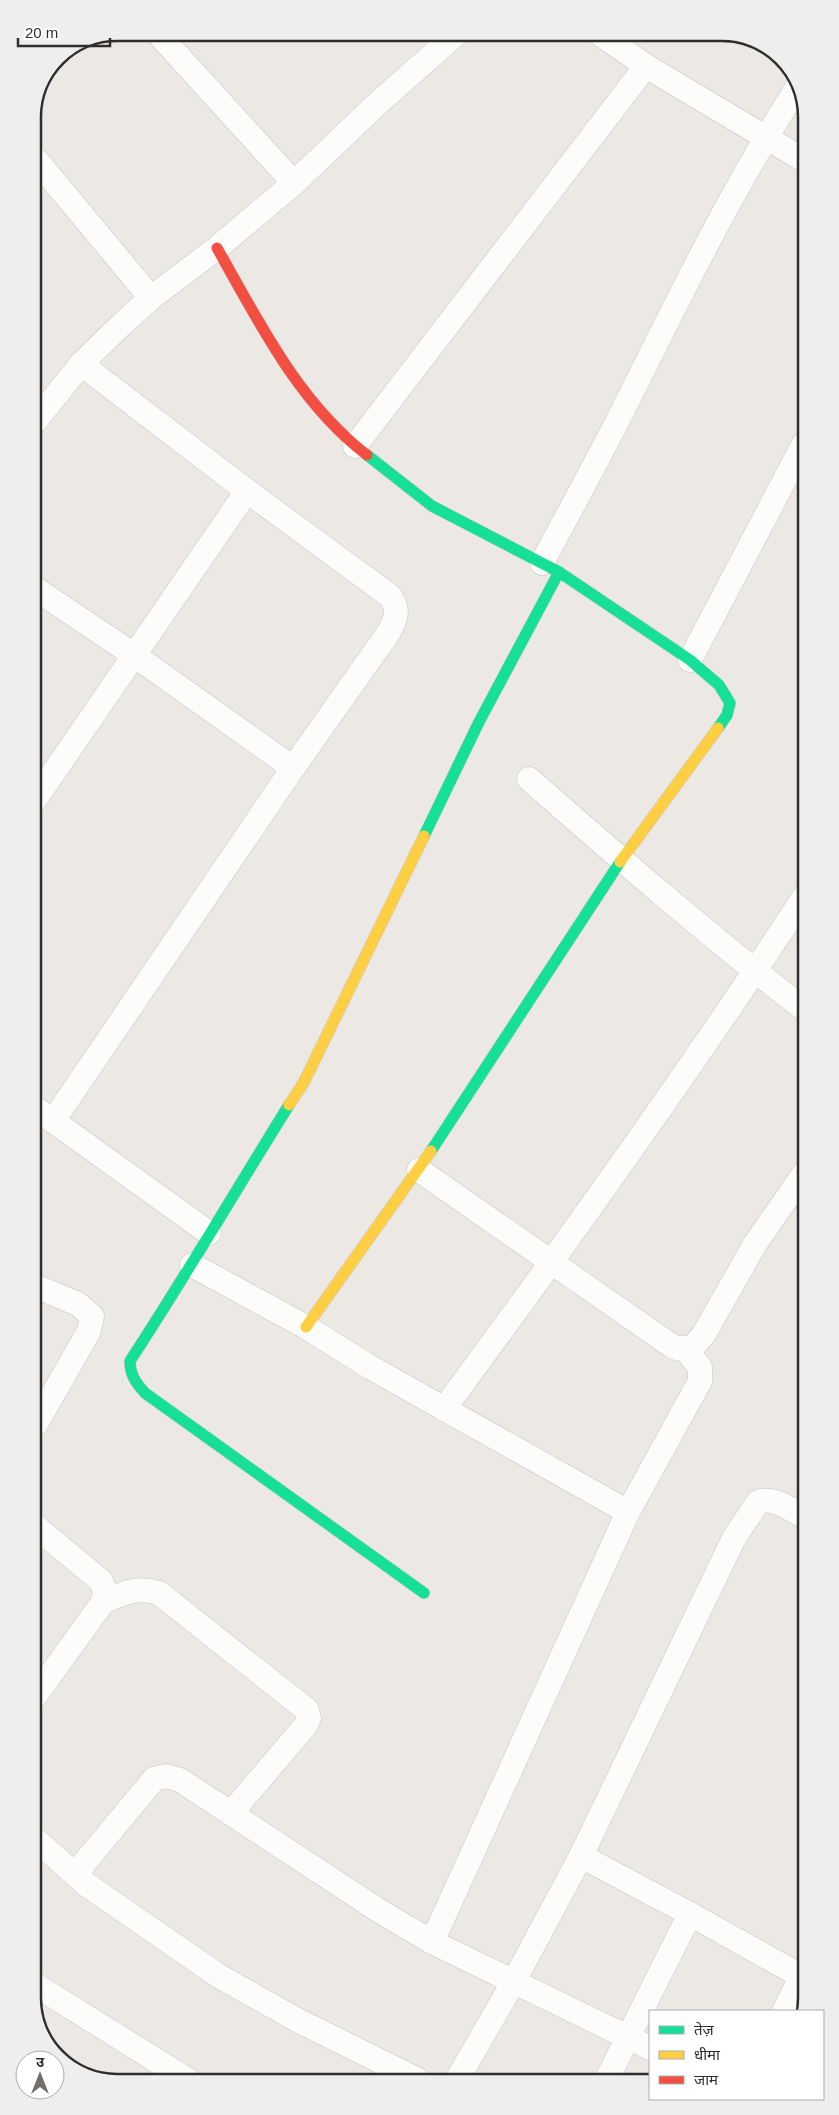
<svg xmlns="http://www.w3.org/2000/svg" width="839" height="2115" font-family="Helvetica,'Noto Sans Devanagari',sans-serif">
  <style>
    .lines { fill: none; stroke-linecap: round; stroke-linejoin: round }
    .street-casing { stroke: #c5c4c5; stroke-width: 25 }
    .fast-casing { stroke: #c5c4c5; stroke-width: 12 }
    .slow-casing { stroke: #c5c4c5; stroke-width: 12 }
    .jam-casing { stroke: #c5c4c5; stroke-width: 12 }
    .street { stroke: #fcfcfb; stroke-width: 24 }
    .fast { stroke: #16e098; stroke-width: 11 }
    .slow { stroke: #ffcf43; stroke-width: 11 }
    .jam { stroke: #f24e42; stroke-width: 11 }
    .rim { fill: none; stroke: #2e2e2e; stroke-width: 2.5 }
  </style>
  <rect width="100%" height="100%" fill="#ece8e4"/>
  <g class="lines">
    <defs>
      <g id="street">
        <path d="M600,34L646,66L802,159"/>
        <path d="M162,38L294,183"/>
        <path d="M33,156L151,298"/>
        <path d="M33,424L81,364L121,325L151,298L217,248L294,183L377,104L455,35"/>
        <path d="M355,446L646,66"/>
        <path d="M542,563C573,505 605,447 634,388C685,286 736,182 799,85"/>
        <path d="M34,588L134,655L293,768"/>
        <path d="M690,660L803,445"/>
        <path d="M529,779C619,858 709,936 804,1009"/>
        <path d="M34,801L247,491"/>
        <path d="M35,1108L209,1233"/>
        <path d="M53,1121L293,768L389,632C397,617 399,609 390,596L247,491L81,364"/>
        <path d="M419,1170L672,1346L677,1348H692L704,1334L755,1244L805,1172"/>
        <path d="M192,1265L306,1327L370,1367L628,1512"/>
        <path d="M35,1286L78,1304L92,1316L89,1331L36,1424"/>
        <path d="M444,1409C568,1241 689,1072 804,897"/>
        <path d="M36,1527L101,1581L105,1591L103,1602L36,1695"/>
        <path d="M103,1602C124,1593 136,1586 159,1593L307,1710L309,1718L306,1725L231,1813"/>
        <path d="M36,1840L87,1885L219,1976L297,2020L418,2080"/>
        <path d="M581,1856L690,1914L806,1979"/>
        <path d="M75,1874L154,1779L166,1776L180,1780L378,1910L432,1942L650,2048"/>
        <path d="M432,1942L628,1512L700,1381V1367L685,1349"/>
        <path d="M37,1986L191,2082"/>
        <path d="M784,2011L806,1967"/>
        <path d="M607,2079L690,1914"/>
        <path d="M457,2080L514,1981L581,1856L734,1538L758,1502C774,1496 791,1510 805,1517"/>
      </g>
      <g id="fast">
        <path d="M367,455L432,506L559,572L690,660L719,685L730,703L727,715L718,728"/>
        <path d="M424,836L479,722L559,572"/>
        <path d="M289,1105C236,1190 185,1277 130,1361C130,1375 136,1383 145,1393L424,1593"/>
        <path d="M431,1151L620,862"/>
      </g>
      <g id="slow">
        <path d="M620,862L718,728"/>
        <path d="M289,1105L304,1082L424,836"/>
        <path d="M306,1327L431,1151"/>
      </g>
      <path id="jam" d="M217,248C259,322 298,402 367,455"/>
    </defs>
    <!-- street casing -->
    <use href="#street" class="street-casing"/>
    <!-- fast casing -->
    <use href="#fast" class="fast-casing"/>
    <!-- slow casing -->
    <use href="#slow" class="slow-casing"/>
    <!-- jam casing -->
    <use href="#jam" class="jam-casing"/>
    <!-- street -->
    <use href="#street" class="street"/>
    <!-- fast -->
    <use href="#fast" class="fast"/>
    <!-- slow -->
    <use href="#slow" class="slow"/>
    <!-- jam -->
    <use href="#jam" class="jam"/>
  </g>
  <!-- crop -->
  <path d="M0 0H839V2115H0ZM117 41H722A76 76 0 0 1 798 117V1998A76 76 0 0 1 722 2074H117A76 76 0 0 1 41 1998V117A76 76 0 0 1 117 41Z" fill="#eee" fill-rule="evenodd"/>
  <path class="rim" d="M117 41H722A76 76 0 0 1 798 117V1998A76 76 0 0 1 722 2074H117A76 76 0 0 1 41 1998V117A76 76 0 0 1 117 41Z"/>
  <!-- legend -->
  <rect x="649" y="2010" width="175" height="90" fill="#ffffff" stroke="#ababab"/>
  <rect x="659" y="2026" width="25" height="8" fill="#16e098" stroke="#ababab"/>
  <text x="694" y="2035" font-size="15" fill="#2e2e2e">तेज़</text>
  <rect x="659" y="2051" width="25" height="8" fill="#ffcf43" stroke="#ababab"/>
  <text x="694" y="2060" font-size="15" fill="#2e2e2e">धीमा</text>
  <rect x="659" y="2076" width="25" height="8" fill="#f24e42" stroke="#ababab"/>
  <text x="694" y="2085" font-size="15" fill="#2e2e2e">जाम</text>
  <!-- north arrow -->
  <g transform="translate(40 2075)"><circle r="24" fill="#ffffff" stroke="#ababab"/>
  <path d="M0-4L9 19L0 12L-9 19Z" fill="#706f6e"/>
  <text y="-8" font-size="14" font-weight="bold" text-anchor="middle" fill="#2e2e2e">उ</text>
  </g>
  <!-- scale -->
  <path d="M18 38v8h92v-8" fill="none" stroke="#2e2e2e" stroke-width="2.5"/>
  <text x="25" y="38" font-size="15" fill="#2e2e2e" stroke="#ffffff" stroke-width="4" paint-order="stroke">20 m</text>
</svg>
